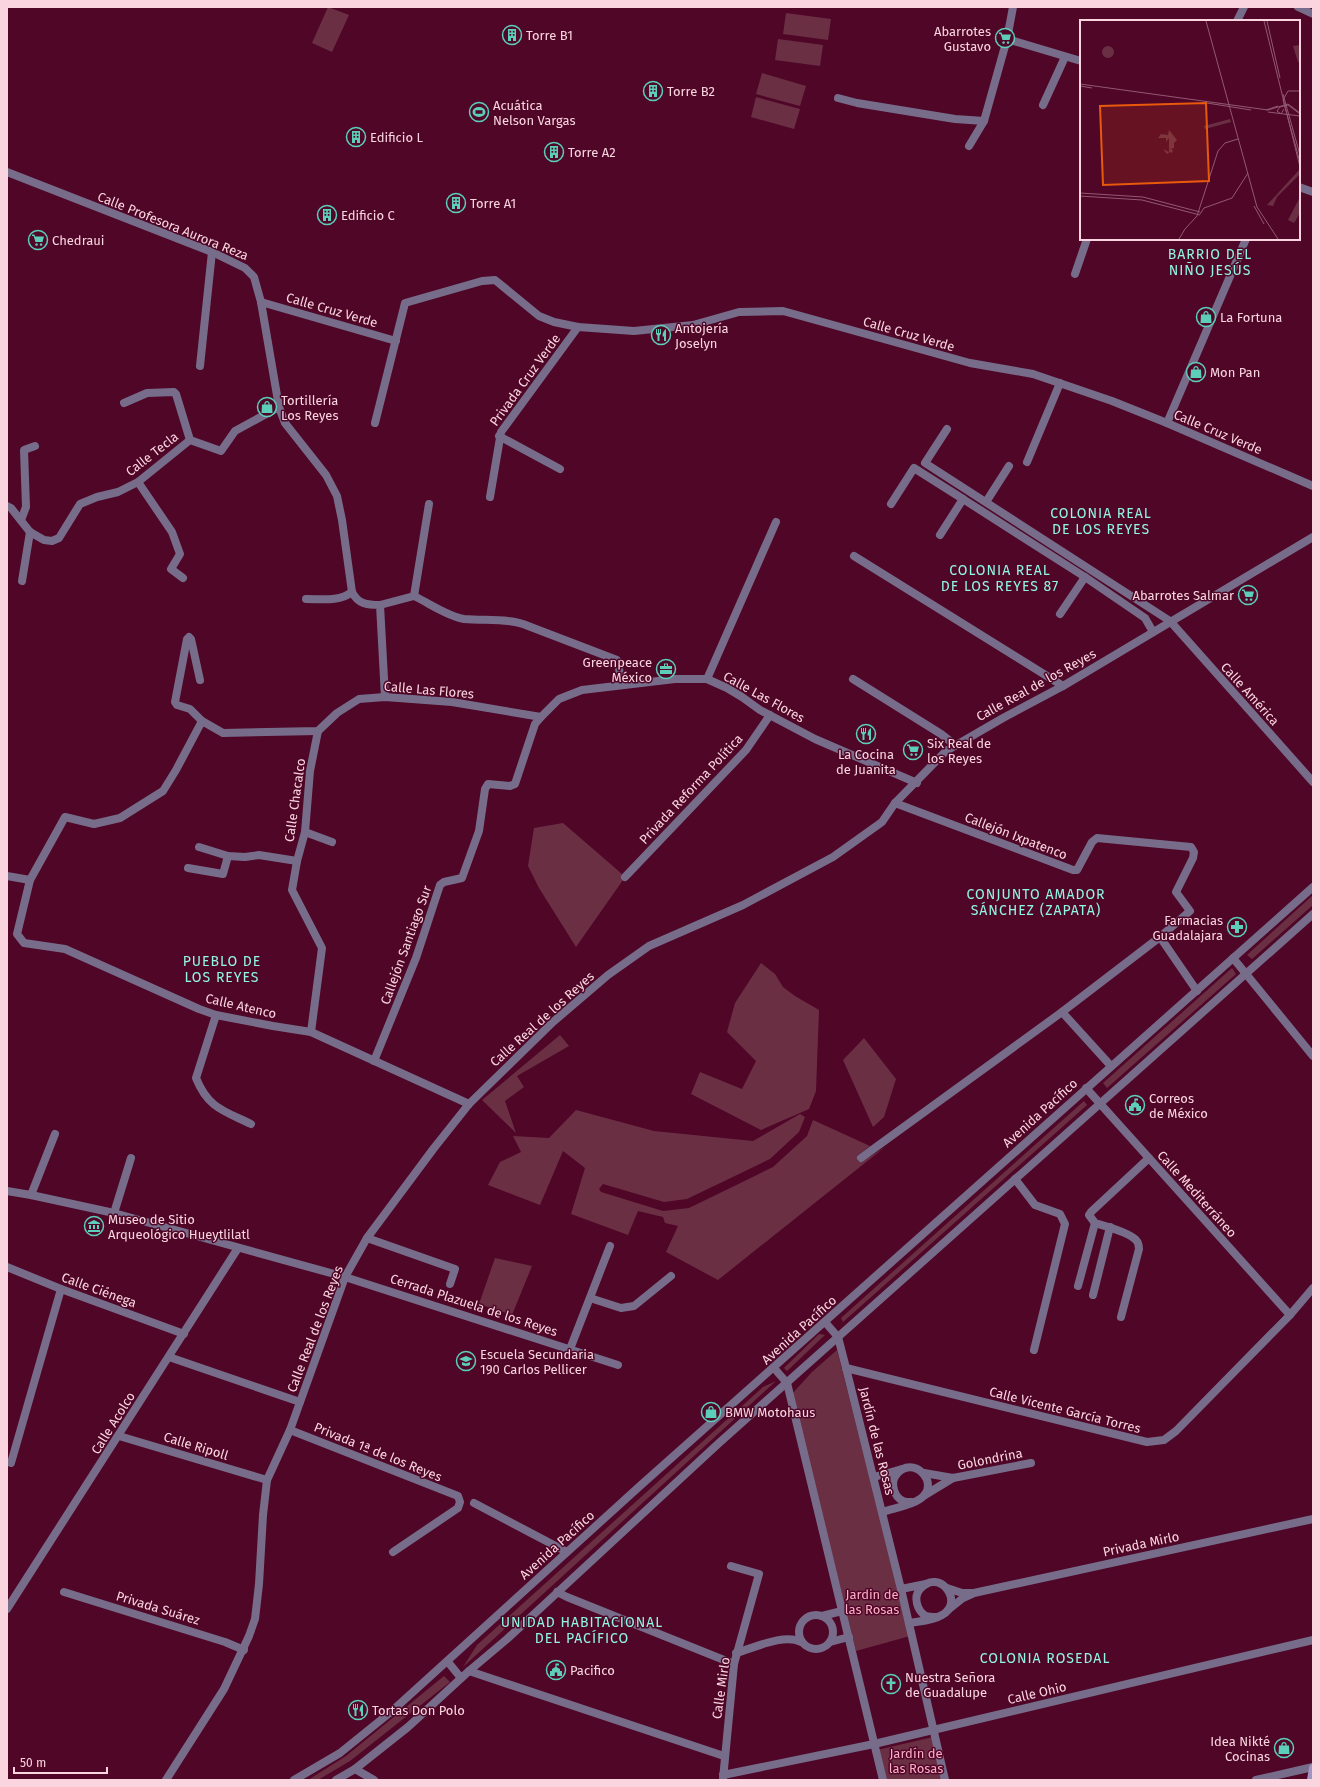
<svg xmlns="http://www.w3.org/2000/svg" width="1320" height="1787" font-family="'Fira Sans',sans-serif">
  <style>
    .green { fill: #6b2f44 }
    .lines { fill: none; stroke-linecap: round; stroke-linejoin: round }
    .minor { stroke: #776d8b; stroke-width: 8 }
    .tertiary { stroke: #776d8b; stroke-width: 8 }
    .secondary { stroke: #a393c3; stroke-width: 8 }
    .labels { text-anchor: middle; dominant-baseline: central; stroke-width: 3; stroke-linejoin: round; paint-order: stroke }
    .poi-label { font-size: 13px; fill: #fad5df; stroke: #4f0627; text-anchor: start }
    .street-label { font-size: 13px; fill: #fad5df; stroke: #4f0627 }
    .park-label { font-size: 13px; fill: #ffadc6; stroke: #4f0627 }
    .neighbourhood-label { font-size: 14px; letter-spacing: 1px; fill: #90f5e2; stroke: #4f0627 }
    .inset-road { fill: none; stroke: #935971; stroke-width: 1 }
    .view { fill: #e8590c; fill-opacity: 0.15; stroke: #e8590c; stroke-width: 2 }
    .inset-edge { fill: none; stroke: #fad5df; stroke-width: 2 }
  </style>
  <rect width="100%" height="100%" fill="#4f0627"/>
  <!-- green -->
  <g class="green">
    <path d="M328,7L349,15L332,52L312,43Z"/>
    <path d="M786,13L831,19L828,40L783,34Z"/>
    <path d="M778,39L823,45L820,66L775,60Z"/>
    <path d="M762,73L806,86L800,106L756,94Z"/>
    <path d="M756,97L800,109L794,129L751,117Z"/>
    <path d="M563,823L622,874L621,877L623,880L576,947L539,888L528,866L534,828Z"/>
    <path d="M1313,895V905L1252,959L1247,955Z"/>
    <path d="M761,963L775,974L783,987L795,996L819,1010L816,1091L809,1109L761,1130L691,1094L700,1072L742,1089L756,1061L727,1032L735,1003Z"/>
    <path d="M1232,968L1236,974L1107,1088L1103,1083Z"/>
    <path d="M560,1035L569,1046L517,1076L524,1087L505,1101L516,1133L482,1100Z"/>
    <path d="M864,1038L896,1079L884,1117L873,1127L843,1060Z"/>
    <path d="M1084,1101L1087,1105L843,1322L841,1318Z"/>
    <path d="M576,1110L654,1131L753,1141L800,1114L805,1117L799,1132L770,1159L687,1199L664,1202L603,1184L599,1189L601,1192L663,1211L689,1208L773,1167L807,1136L813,1120L870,1146L858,1155L857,1160L859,1162H862L885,1147L718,1280L666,1252L678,1226L665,1223L663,1217L638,1211L628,1235L571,1214L585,1168L563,1151L540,1205L488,1185L500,1162L521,1152L513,1136L549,1138Z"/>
    <path d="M495,1258L532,1266L512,1315L479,1304Z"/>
    <path d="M819,1334L825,1335L787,1371L784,1368Z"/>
    <path d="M837,1350L910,1636L856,1651L792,1394L812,1372Z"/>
    <path d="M776,1381L463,1667L477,1645L763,1387Z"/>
    <path d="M444,1676L450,1682L350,1761L318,1780H308L346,1756Z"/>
    <path d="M933,1737L942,1780H885L877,1750Z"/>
  </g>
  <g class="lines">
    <!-- minor -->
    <g class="minor">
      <path d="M1298,7L1313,14"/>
      <path d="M1237,21L1244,7"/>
      <path d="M1007,39L1081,61"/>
      <path d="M838,98L857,103L955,119L984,121L1007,39L1013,7"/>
      <path d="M1043,105L1065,57"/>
      <path d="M969,146L984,121"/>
      <path d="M7,172L212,252L245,268L254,277L261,302L279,407L285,423L326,475L337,496L342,520L352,592C358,604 367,605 380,605L385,697"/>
      <path d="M1299,187L1313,192"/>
      <path d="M1075,274L1087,239"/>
      <path d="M261,302L396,341"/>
      <path d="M200,366L212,252"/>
      <path d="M124,403L147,393L174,392L176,394L190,440"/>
      <path d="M375,423L405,303L482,281L495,280L539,316L554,322L578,327L634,331L693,325L739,312L783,311L970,363L1033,374L1112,401L1167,423L1313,486"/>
      <path d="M1167,423L1246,239"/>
      <path d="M947,429L925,463L1170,621L1313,782"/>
      <path d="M499,436L560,469"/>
      <path d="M1027,462L1060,383"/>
      <path d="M138,482L172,532L180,554L171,569L183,578"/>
      <path d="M490,497L501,432L578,327"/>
      <path d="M986,502L1009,466"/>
      <path d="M891,504L914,468L963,499"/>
      <path d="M7,506L11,508L30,532L44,540L52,541L59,538L80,504L97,497L118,492L138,482L190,440L221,451L235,431L279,407"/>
      <path d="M21,520L26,507L24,450L35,446"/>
      <path d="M940,535L963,499L1085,577L1145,618L1153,632"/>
      <path d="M854,556L1063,686"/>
      <path d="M22,581L30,532"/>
      <path d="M414,596L429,504"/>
      <path d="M306,599C322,599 339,602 352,592"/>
      <path d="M380,605L414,596C429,603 447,616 464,619C484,621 504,618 523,624L617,660L619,665L620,685"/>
      <path d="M1060,614L1085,577"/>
      <path d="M707,679L776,522"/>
      <path d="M853,679L941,734L955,745"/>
      <path d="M200,680L191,639L189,637L187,639L175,702L177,705L190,709L202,721"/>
      <path d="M305,832L332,842"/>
      <path d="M199,847L228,856L245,857L259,855L297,861"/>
      <path d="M188,868L223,874L228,856"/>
      <path d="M7,876L30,880L65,817L94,824L120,818L163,791L176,770L202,721L223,733L318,731L337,713L359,699L385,697L452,702L541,717L559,699L582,690L675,679H707L727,688L742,697L760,710L815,739L917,783"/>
      <path d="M625,877L746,750L770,715"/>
      <path d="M30,880L17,934L24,943L65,949L199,1009L216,1015L273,1026L311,1032L469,1104"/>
      <path d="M1160,937L1197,991"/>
      <path d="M1233,958L1313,1056"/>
      <path d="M1062,1012L1111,1066"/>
      <path d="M216,1015L196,1078C208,1108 224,1111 251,1124"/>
      <path d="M311,1032L322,948L292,890L297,861L305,832L310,771L318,731"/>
      <path d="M374,1061L416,958L440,885L444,882L462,878L479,831L485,789L488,784L510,786L515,784L535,724L541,717"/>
      <path d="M1086,1088L1290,1315"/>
      <path d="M861,1158L1062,1012L1160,937L1190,911L1176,892L1193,858L1194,852L1191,847L1097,838L1092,842L1077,870H1073L895,803"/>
      <path d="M1015,1179L1035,1205L1060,1214L1065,1224L1034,1350"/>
      <path d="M7,1191L31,1195L114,1213L345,1277L618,1365"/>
      <path d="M31,1195L55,1134"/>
      <path d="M114,1213L131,1158"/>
      <path d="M367,1238L455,1269L450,1284"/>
      <path d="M7,1267L61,1289L184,1334"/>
      <path d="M1078,1286L1095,1223"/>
      <path d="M1093,1295L1110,1227"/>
      <path d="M590,1298L621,1308L634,1306L671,1276"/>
      <path d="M1121,1317L1139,1249C1139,1246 1139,1243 1136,1240C1129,1232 1105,1226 1095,1223L1089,1215L1091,1212L1149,1158"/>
      <path d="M825,1322L838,1337L846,1368L901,1589L945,1780"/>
      <path d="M570,1349L610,1246"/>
      <path d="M169,1357L300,1402"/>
      <path d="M774,1368L787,1383L883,1780"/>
      <path d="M846,1368L1147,1442L1164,1440L1176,1431L1290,1315L1313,1288"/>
      <path d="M290,1430L458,1496L460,1502L458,1508L393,1552"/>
      <path d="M119,1436L267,1480"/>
      <path d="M11,1463L61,1289"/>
      <path d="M924,1473L953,1478L1031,1463"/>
      <path d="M874,1477L902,1469"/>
      <path d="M925,1495L953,1478"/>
      <path d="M474,1503L567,1552"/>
      <path d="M882,1512C894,1508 910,1506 920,1499C942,1484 913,1453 896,1475C890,1483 894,1497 903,1501C905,1502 909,1502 912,1502"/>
      <path d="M947,1588L962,1593H971"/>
      <path d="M901,1589L926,1584"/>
      <path d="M64,1592L225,1642L244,1650"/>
      <path d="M557,1592L567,1597L734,1664"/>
      <path d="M7,1609L238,1248"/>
      <path d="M948,1610L963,1598L974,1593L1313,1519"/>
      <circle cx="816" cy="1632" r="17"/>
      <path d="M822,1616L842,1611"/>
      <path d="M909,1623C920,1621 932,1621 942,1615C965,1603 940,1567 920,1589C913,1597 917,1611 926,1616C929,1617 933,1617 936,1617"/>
      <path d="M830,1642L849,1637"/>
      <path d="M736,1653C754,1648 784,1633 801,1642"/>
      <path d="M469,1671L724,1756"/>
      <path d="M355,1769L374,1780"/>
      <path d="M723,1775L874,1744L1313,1640"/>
      <path d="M723,1779L734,1664L759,1574L731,1566"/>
      <path d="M166,1780L224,1689L249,1636L255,1619L259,1584L263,1515L267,1480L290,1430L345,1277L367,1238L434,1148L469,1104L553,1022L608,975L649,946L743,905L833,857L882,822L895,803L946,751L1003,718L1063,686L1313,537"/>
      <path d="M1256,1780L1313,1767"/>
    </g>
    <!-- tertiary -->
    <g class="tertiary">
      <path d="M448,1662L461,1678"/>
      <path d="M294,1780L340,1753L392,1711L641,1485L1313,887"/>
      <path d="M336,1780L355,1769L408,1727L469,1671L507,1639L719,1443L1313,914"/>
    </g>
    <!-- secondary -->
    <path class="secondary" d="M1311,1780L1313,1768"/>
  </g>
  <!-- icons -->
  <defs>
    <symbol id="building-ring" viewBox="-11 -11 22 22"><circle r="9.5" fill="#4f0627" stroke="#5cceba" stroke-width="1.5"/><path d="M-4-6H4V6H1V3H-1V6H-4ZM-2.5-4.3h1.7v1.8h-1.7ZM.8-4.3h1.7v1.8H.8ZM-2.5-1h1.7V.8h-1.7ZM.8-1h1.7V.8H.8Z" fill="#5cceba"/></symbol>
    <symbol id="supermarket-ring" viewBox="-11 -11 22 22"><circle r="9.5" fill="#4f0627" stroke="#5cceba" stroke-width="1.5"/><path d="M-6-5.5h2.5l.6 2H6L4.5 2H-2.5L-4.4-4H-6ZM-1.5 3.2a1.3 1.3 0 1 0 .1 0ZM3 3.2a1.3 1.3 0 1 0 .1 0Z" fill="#5cceba"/></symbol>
    <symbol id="stadium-ring" viewBox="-11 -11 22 22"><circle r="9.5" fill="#4f0627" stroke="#5cceba" stroke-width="1.5"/><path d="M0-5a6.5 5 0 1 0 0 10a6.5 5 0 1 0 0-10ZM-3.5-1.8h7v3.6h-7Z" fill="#5cceba"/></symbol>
    <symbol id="shop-ring" viewBox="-11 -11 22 22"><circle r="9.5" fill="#4f0627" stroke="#5cceba" stroke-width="1.5"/><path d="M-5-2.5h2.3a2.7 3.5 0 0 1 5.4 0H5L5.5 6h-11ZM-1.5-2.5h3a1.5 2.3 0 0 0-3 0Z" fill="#5cceba"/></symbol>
    <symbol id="restaurant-ring" viewBox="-11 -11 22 22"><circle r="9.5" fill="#4f0627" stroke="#5cceba" stroke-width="1.5"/><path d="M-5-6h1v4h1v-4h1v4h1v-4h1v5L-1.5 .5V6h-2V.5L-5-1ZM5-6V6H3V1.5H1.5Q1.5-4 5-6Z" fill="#5cceba"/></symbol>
    <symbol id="office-ring" viewBox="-11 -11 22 22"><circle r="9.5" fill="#4f0627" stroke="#5cceba" stroke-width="1.5"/><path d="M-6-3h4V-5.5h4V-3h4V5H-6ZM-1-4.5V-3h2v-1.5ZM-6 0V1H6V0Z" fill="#5cceba"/></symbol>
    <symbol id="pharmacy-ring" viewBox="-11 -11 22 22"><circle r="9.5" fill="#4f0627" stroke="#5cceba" stroke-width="1.5"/><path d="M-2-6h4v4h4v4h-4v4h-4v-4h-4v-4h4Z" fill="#5cceba"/></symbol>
    <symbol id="civic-ring" viewBox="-11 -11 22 22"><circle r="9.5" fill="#4f0627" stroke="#5cceba" stroke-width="1.5"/><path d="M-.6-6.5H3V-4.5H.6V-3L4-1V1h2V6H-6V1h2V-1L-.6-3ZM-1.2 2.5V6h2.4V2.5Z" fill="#5cceba"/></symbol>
    <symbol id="museum-ring" viewBox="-11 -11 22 22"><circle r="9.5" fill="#4f0627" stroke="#5cceba" stroke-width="1.5"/><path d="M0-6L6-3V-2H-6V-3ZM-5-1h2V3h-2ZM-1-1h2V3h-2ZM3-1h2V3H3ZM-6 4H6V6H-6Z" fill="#5cceba"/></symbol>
    <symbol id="school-ring" viewBox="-11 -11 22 22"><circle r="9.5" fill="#4f0627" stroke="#5cceba" stroke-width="1.5"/><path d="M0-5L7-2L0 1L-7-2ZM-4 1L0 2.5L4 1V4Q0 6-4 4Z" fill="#5cceba"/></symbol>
    <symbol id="church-ring" viewBox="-11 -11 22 22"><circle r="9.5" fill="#4f0627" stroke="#5cceba" stroke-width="1.5"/><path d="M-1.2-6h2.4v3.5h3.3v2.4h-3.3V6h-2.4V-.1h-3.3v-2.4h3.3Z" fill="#5cceba"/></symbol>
  </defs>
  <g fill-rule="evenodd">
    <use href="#building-ring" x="501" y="24" width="22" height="22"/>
    <use href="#supermarket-ring" x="994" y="27" width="22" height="22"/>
    <use href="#building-ring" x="642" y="80" width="22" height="22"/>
    <use href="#stadium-ring" x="468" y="101" width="22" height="22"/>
    <use href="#building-ring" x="345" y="126" width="22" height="22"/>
    <use href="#building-ring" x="543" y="141" width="22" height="22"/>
    <use href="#building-ring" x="445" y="192" width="22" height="22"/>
    <use href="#building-ring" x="316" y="204" width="22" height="22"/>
    <use href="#supermarket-ring" x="27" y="229" width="22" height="22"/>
    <use href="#shop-ring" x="1195" y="306" width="22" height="22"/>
    <use href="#restaurant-ring" x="650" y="324" width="22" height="22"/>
    <use href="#shop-ring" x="1185" y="361" width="22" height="22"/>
    <use href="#shop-ring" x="256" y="396" width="22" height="22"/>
    <use href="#supermarket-ring" x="1237" y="584" width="22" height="22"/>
    <use href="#office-ring" x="655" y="658" width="22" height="22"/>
    <use href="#restaurant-ring" x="855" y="723" width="22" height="22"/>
    <use href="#supermarket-ring" x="902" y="739" width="22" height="22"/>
    <use href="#pharmacy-ring" x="1226" y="916" width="22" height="22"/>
    <use href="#civic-ring" x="1124" y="1094" width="22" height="22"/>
    <use href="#museum-ring" x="83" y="1215" width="22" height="22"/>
    <use href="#school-ring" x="455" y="1350" width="22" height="22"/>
    <use href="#shop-ring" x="700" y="1401" width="22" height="22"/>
    <use href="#civic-ring" x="545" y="1659" width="22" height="22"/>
    <use href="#church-ring" x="880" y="1673" width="22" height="22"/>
    <use href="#restaurant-ring" x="347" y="1699" width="22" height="22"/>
    <use href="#shop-ring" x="1273" y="1737" width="22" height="22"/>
  </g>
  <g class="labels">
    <!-- poi labels -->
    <g class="poi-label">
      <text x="991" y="31" text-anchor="end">Abarrotes<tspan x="991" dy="15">Gustavo</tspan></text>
      <text x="526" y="35">Torre B1</text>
      <text x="667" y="91">Torre B2</text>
      <text x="493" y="105">Acuática<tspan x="493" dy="15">Nelson Vargas</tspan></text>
      <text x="370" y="137">Edificio L</text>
      <text x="568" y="152">Torre A2</text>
      <text x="470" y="203">Torre A1</text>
      <text x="341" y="215">Edificio C</text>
      <text x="52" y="240">Chedraui</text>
      <text x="1220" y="317">La Fortuna</text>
      <text x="675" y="328">Antojería<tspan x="675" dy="15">Joselyn</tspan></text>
      <text x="1210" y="372">Mon Pan</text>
      <text x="281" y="400">Tortillería<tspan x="281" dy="15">Los Reyes</tspan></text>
      <text x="1234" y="595" text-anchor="end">Abarrotes Salmar</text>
      <text x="652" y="662" text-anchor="end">Greenpeace<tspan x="652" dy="15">México</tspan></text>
      <text x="927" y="743">Six Real de<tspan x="927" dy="15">los Reyes</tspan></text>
      <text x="866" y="754" text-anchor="middle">La Cocina<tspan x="866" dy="15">de Juanita</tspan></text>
      <text x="1223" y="920" text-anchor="end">Farmacias<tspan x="1223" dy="15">Guadalajara</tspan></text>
      <text x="1149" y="1098">Correos<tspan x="1149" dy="15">de México</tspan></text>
      <text x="108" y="1219">Museo de Sitio<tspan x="108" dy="15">Arqueológico Hueytlilatl</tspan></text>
      <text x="480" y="1354">Escuela Secundaria<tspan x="480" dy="15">190 Carlos Pellicer</tspan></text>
      <text x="725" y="1412">BMW Motohaus</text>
      <text x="570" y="1670">Pacifico</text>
      <text x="905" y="1677">Nuestra Señora<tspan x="905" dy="15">de Guadalupe</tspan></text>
      <text x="372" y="1710">Tortas Don Polo</text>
      <text x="1270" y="1741" text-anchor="end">Idea Nikté<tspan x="1270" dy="15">Cocinas</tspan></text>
    </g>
    <!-- street labels -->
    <g class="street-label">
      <text transform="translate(173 226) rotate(22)">Calle Profesora Aurora Reza</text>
      <text transform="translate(332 310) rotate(16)">Calle Cruz Verde</text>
      <text transform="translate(909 334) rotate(16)">Calle Cruz Verde</text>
      <text transform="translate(525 380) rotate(-54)">Privada Cruz Verde</text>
      <text transform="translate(1218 432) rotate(23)">Calle Cruz Verde</text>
      <text transform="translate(152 454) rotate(-38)">Calle Tecla</text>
      <text transform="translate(1036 685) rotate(-29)">Calle Real de los Reyes</text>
      <text transform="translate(429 690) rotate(5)">Calle Las Flores</text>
      <text transform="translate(1250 694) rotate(48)">Calle América</text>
      <text transform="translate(764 697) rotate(29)">Calle Las Flores</text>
      <text transform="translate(691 789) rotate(-47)">Privada Reforma Política</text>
      <text transform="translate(295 800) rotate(-82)">Calle Chacalco</text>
      <text transform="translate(1016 836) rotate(21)">Callejón Ixpatenco</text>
      <text transform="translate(406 945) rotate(-70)">Callejón Santiago Sur</text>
      <text transform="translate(241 1006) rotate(13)">Calle Atenco</text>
      <text transform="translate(542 1019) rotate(-42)">Calle Real de los Reyes</text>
      <text transform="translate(1040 1113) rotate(-42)">Avenida Pacífico</text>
      <text transform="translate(1197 1194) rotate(48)">Calle Mediterráneo</text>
      <text transform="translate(99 1290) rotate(20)">Calle Ciénega</text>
      <text transform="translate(474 1305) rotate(18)">Cerrada Plazuela de los Reyes</text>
      <text transform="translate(315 1329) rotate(-69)">Calle Real de los Reyes</text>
      <text transform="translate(799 1330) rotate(-42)">Avenida Pacífico</text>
      <text transform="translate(1065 1410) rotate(14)">Calle Vicente García Torres</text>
      <text transform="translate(113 1423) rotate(-58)">Calle Acolco</text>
      <text transform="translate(877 1441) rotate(76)">Jardín de las Rosas</text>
      <text transform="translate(196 1446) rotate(17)">Calle Ripoll</text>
      <text transform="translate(378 1452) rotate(22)">Privada 1ª de los Reyes</text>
      <text transform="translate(990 1459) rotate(-11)">Golondrina</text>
      <text transform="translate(1141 1544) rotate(-12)">Privada Mirlo</text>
      <text transform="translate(557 1545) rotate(-42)">Avenida Pacífico</text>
      <text transform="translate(158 1608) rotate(17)">Privada Suárez</text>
      <text transform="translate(721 1688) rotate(-82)">Calle Mirlo</text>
      <text transform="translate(1037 1693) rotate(-13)">Calle Ohio</text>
    </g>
    <!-- park labels -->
    <g class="park-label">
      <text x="872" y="1594">Jardin de<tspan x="872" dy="15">las Rosas</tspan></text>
      <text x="916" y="1753">Jardín de<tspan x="916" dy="15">las Rosas</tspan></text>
    </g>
    <!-- neighbourhood labels -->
    <g class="neighbourhood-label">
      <text x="1210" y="254">BARRIO DEL<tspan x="1210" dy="16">NIÑO JESÚS</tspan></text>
      <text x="1101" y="513">COLONIA REAL<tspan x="1101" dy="16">DE LOS REYES</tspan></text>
      <text x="1000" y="570">COLONIA REAL<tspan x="1000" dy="16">DE LOS REYES 87</tspan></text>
      <text x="1036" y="894">CONJUNTO AMADOR<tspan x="1036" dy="16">SÁNCHEZ (ZAPATA)</tspan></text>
      <text x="222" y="961">PUEBLO DE<tspan x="222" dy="16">LOS REYES</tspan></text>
      <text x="582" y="1622">UNIDAD HABITACIONAL<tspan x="582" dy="16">DEL PACÍFICO</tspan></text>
      <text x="1045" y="1658">COLONIA ROSEDAL</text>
    </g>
  </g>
  <!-- overview -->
  <g transform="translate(1080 20)">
    <rect width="220" height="220" fill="#4f0627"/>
    <path d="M220,25V42H218L213,26ZM22 32a6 6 0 1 1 12 0a6 6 0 1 1-12 0ZM150,99L151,102L125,109L124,106ZM89,110L97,120L94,123V128L90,129L93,130L92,133L90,132L87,134L83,129L89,132V118L86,122V118H78L81,114L88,115ZM220,149V154L197,177L193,186L187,185ZM220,177V193L214,203L208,200Z" fill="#6b2f44"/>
    <path class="inset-road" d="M126,1L177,187L198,219M184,1L220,147M187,1L200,58M0,64L188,90L208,84L220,93M0,66L12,68M220,71H208L203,80L220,142M203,74L220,135M127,83L171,90M204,89L201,94L197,91L200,87L208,85L220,94M186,90L198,86M188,92L220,96M0,173L63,177L120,192M0,176L62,180L120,195M174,186L184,204M120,194L124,188L152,178L168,153M99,219L105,209L117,196L138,131L145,123L158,119"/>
    <path class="view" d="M126,83L129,161L23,165L20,86Z"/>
    <rect width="220" height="220" class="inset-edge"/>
  </g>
  <!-- border -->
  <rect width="1320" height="1787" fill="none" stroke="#fad5df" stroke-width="16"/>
  <!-- scale -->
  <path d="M14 1767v6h93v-6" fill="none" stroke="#fad5df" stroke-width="2"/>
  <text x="20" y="1767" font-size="12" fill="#fad5df" stroke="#4f0627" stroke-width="3" paint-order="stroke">50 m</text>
</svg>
